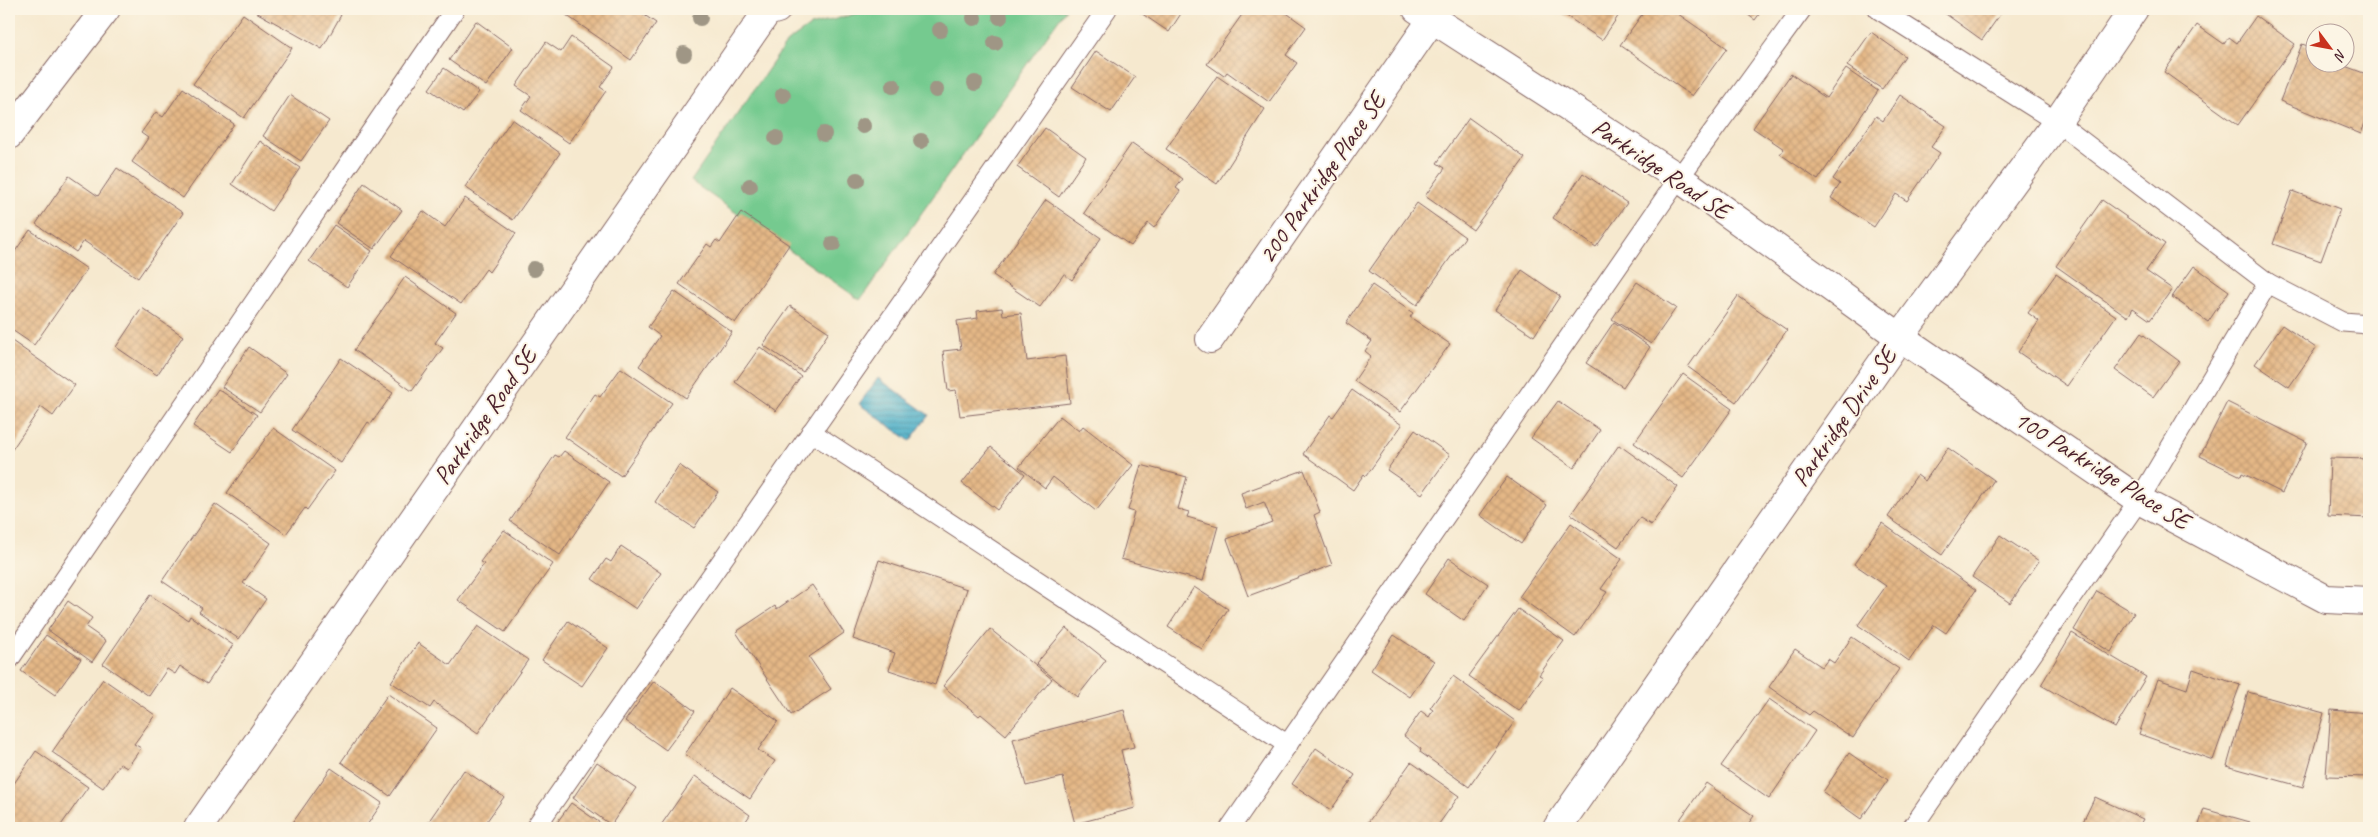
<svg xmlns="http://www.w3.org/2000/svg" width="2378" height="837" font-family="Caveat,sans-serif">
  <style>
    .green { fill: #74ca8f; stroke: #5f745d }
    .water { fill: url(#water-rules); stroke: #49667a }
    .building { fill: url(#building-cross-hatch) }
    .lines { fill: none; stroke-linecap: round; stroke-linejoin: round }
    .lane-casing { stroke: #866664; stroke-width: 21 }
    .street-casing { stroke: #866664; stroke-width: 30 }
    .lane { stroke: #fff; stroke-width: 19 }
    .street { stroke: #fff; stroke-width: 28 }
    .tree { fill: #9f9685 }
    .labels { text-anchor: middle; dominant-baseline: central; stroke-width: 4; stroke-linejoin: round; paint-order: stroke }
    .street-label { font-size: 25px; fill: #4a1f2b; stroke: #fcf5e5 }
  </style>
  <defs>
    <pattern id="water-rules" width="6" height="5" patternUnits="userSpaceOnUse" patternTransform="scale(1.25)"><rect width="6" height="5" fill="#48aec8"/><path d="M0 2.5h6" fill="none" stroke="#3e8da3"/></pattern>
    <pattern id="building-cross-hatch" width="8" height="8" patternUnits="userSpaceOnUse" patternTransform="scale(1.25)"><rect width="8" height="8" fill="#e4b786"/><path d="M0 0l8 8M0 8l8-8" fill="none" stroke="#c59d74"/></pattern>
  </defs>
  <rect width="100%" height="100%" fill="#fcf5e5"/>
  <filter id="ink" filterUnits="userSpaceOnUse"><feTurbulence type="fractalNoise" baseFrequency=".02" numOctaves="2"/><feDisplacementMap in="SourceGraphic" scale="10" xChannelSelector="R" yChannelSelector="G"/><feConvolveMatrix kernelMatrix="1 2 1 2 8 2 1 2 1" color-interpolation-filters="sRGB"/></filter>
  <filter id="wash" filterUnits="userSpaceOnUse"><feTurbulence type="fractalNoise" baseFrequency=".0096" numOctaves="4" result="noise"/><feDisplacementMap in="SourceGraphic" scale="20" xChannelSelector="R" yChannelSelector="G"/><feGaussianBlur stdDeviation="1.12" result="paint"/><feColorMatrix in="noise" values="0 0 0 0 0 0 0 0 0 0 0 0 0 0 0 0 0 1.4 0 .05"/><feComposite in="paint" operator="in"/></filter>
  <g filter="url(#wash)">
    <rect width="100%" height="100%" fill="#f6e9cf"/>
    <!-- green -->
    <path class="green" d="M873,9H1066L860,300L691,181L787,42L810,26Z"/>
    <!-- water -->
    <path class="water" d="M878,378L929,415L910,441L859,404Z"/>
    <g id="blocks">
      <!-- building -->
      <g class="building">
        <path d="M258,9H333L341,15L322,49L256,12Z"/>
        <path d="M570,9H642L640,12L656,23L631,60L566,15Z"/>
        <path d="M1135,9H1184L1169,32Z"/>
        <path d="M1246,9H1281L1306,27L1286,55L1297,63L1269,102L1227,72L1224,76L1207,64Z"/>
        <path d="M1556,9H1623L1602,40Z"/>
        <path d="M1646,9H1671L1727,48L1692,96L1620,45Z"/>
        <path d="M1740,9H1763L1755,20Z"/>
        <path d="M1945,9H2004L1982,40L1943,12Z"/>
        <path d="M243,14L292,48L244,118L193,84Z"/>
        <path d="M2256,16L2295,44L2238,125L2164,72L2197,25L2224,44L2229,37L2237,43Z"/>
        <path d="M476,21L513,48L486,86L449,60Z"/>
        <path d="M1871,32L1905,56L1882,89L1847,66Z"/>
        <path d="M571,37L614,67L600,87L606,91L569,143L521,110L531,96L516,86L546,42L561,52Z"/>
        <path d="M2302,44L2316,49V62H2343L2342,65L2369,75V111L2361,134L2280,101Z"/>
        <path d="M1096,51L1135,77L1111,112L1072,87Z"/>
        <path d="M444,68L479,92L463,113L429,89Z"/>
        <path d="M1846,69L1878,91L1818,180L1780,154L1784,149L1753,128L1791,74L1826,98Z"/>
        <path d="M1217,76L1265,109L1217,184L1166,149Z"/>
        <path d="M183,88L234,124L183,198L132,162L148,138L141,133L156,112L163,117Z"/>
        <path d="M290,95L329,121L301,161L263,136Z"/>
        <path d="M1900,95L1946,126L1931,147L1940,153L1907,201L1896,194L1874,227L1831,198L1840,184L1833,179L1876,116L1883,121Z"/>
        <path d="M1469,118L1525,158L1473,230L1425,196L1445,168L1437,163Z"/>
        <path d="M512,119L560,153L513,220L465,187Z"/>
        <path d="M1045,128L1086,157L1059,197L1017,167Z"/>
        <path d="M260,141L300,168L271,211L232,184Z"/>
        <path d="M1132,143L1183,179L1176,188L1180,191L1154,228L1148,223L1131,246L1084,213Z"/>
        <path d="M117,168L183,213L138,278L84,241L76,252L36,224L69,176L98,196Z"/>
        <path d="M1583,173L1627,203L1596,247L1553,218Z"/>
        <path d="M364,183L402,210L374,249L336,223Z"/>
        <path d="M2292,191L2340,209L2321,261L2273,244Z"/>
        <path d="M465,198L516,233L489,272L486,269L461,304L391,256L423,211L445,227Z"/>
        <path d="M1046,200L1101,238L1072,280L1064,274L1040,307L993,275Z"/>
        <path d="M2102,200L2165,244L2146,271L2172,289L2150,320L2133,308L2128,317L2056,266Z"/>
        <path d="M1417,203L1465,237L1417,305L1369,271Z"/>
        <path d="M741,212L789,245L735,323L679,284L707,244L711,247L716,240L720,243Z"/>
        <path d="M334,225L372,251L347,287L309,261Z"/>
        <path d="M30,230L87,269L34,345L9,328V260Z"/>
        <path d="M2194,266L2229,291L2208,322L2172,297Z"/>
        <path d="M1522,270L1560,296L1534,336L1495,310Z"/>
        <path d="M2056,274L2116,316L2067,386L2018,352L2039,321L2028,313Z"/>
        <path d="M405,277L456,313L435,343L443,348L412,391L354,350Z"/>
        <path d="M1637,282L1676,308L1651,344L1612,319Z"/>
        <path d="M1372,285L1413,313L1410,317L1450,344L1400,412L1354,381L1371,356L1365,351L1372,341L1346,323Z"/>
        <path d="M674,291L732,332L686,398L639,366L660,336L648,327Z"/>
        <path d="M1738,296L1787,330L1736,402L1688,367Z"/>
        <path d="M790,306L829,332L803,372L763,345Z"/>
        <path d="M142,308L183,336L157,375L116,347Z"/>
        <path d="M1002,308L1003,315L1021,313L1027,361L1065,356L1070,403L960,416L956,390L948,391L943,351L961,349L957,321L978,318L977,311Z"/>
        <path d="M1614,322L1650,347L1623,387L1586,363Z"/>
        <path d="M2282,325L2316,348L2289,387L2255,364Z"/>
        <path d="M2141,333L2179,361L2153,397L2115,370Z"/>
        <path d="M9,339L75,385L53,416L41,407L9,454Z"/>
        <path d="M249,347L287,374L260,412L222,387Z"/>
        <path d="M760,347L801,376L776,411L735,382Z"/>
        <path d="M341,358L393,393L371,424L368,422L341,463L292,430Z"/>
        <path d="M621,368L672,403L621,476L565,437L595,394L600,397Z"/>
        <path d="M1683,374L1732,409L1683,478L1634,443Z"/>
        <path d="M218,389L257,415L232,452L193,426Z"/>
        <path d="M1352,390L1402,425L1366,476L1364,474L1353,490L1303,454L1330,415L1333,417Z"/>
        <path d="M1558,401L1600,430L1574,468L1531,438Z"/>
        <path d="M2227,402L2307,442L2282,493L2242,473L2241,476L2200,456Z"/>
        <path d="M1060,416L1079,431L1083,426L1133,465L1096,511L1053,477L1045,488L1019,467Z"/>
        <path d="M273,428L335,471L307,510L305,508L286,534L227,493Z"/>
        <path d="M1415,430L1450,455L1422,494L1387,470Z"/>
        <path d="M1619,445L1678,487L1651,525L1640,518L1618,547L1571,514Z"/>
        <path d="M991,447L1025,474L997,510L962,483Z"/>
        <path d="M1948,448L1994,480L1942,555L1888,517L1917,475L1925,481Z"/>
        <path d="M564,451L609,482L560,555L510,521L555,455L559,457Z"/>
        <path d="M2330,458L2369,459V518L2328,516Z"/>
        <path d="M679,465L718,492L694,528L655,502Z"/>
        <path d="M1141,465L1187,477L1178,509L1189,512L1187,517L1218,526L1203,581L1121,559L1134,512L1128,510Z"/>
        <path d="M1304,470L1320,512L1314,515L1332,565L1248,596L1227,539L1272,522L1264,502L1246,509L1241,493Z"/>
        <path d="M1507,477L1547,505L1521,544L1480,515Z"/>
        <path d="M215,504L271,543L243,583L266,599L239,639L199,612L202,608L162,581Z"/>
        <path d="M1571,523L1622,559L1601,589L1607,592L1575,637L1519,597Z"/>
        <path d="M1882,523L1976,590L1946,633L1934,625L1909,661L1858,625L1886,586L1854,564Z"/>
        <path d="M504,530L553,564L505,632L458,600L484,564L480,562Z"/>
        <path d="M2000,535L2039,561L2010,603L1972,577Z"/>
        <path d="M621,546L661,573L636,609L592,579L606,559L611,562Z"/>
        <path d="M1449,558L1488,584L1464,621L1425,594Z"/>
        <path d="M879,560L967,589L935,685L889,670L895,653L853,639Z"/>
        <path d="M812,585L844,633L809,657L831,689L791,715L736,632L775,606L777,609Z"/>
        <path d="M1194,587L1228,609L1202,649L1168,627Z"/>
        <path d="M2097,591L2134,613L2111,652L2074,630Z"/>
        <path d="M150,595L188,620L190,616L233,645L207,684L180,666L175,674L167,669L149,696L103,664Z"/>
        <path d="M68,601L92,618L86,627L106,641L92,662L48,630Z"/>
        <path d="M1518,609L1564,641L1539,675L1543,677L1519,711L1469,676Z"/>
        <path d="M568,621L608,648L582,686L542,660Z"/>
        <path d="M478,626L528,660L478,733L434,702L430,708L391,682L418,643L450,665Z"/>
        <path d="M1066,628L1106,660L1077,697L1036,664Z"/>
        <path d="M990,629L1052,679L1006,735L981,714L979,716L943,686Z"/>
        <path d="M2072,633L2146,677L2115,728L2041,685Z"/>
        <path d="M46,635L81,659L55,695L21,671Z"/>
        <path d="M1394,635L1434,661L1410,697L1371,670Z"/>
        <path d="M1852,637L1899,669L1853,738L1813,711L1809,715L1769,687L1795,649L1822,667L1828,659L1834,663Z"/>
        <path d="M2193,669L2240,685L2213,760L2139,734L2158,679L2187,689Z"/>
        <path d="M1453,676L1515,721L1469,787L1420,752L1421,749L1404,736L1421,711L1429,717L1433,710L1430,708Z"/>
        <path d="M103,679L155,715L134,744L141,748L127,768L120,764L103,788L52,752Z"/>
        <path d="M654,681L695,711L666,750L625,721Z"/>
        <path d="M730,688L778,721L758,750L775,761L750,799L685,754Z"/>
        <path d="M2248,692L2324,713L2303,787L2227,766Z"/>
        <path d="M388,694L437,728L390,796L341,762Z"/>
        <path d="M1769,699L1815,731L1769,799L1721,766Z"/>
        <path d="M1124,710L1134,747L1121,750L1135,808L1075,824L1063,777L1026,786L1013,739Z"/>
        <path d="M2331,710L2369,713V777L2326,776Z"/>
        <path d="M1316,748L1355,775L1331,810L1292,784Z"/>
        <path d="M36,751L88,787L59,828H9V791Z"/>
        <path d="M1849,753L1888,780L1861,819L1823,792Z"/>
        <path d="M597,762L636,788L611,825L573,798Z"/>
        <path d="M1411,762L1459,796L1436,828H1364Z"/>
        <path d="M331,768L382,803L365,828H289Z"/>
        <path d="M464,770L504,797L482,828H431L426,825Z"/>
        <path d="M695,776L750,815L741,828H659Z"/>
        <path d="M1706,783L1754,816L1745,828H1674Z"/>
        <path d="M2095,797L2143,819L2138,828H2080Z"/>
        <path d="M571,803L606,827L605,828H553Z"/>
        <path d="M2204,809L2250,822L2248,828H2198Z"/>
        <rect x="2360" y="823" width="9" height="5"/>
      </g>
    </g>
  </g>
  <g filter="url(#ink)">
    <use href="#blocks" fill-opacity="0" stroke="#866664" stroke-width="1"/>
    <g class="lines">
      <defs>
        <g id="lane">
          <path d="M1878,9L2057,122L2268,283L2343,322L2369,324"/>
          <path d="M811,432L1288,745"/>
          <path d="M9,660L455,9"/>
          <path d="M535,828L1107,9"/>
          <path d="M1230,828L1679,178L1802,9"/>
          <path d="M1912,828L2139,500L2268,283"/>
        </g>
        <g id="street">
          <path d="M1417,9L1679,178L1900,337L2139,500L2326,599L2369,601"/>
          <path d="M9,135L106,9"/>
          <path d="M1210,339L1433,18"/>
          <path d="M198,828L767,12L777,9"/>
          <path d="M1557,828L1900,337L2057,122L2134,9"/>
        </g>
      </defs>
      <!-- lane casing -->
      <use href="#lane" class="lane-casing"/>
      <!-- street casing -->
      <use href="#street" class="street-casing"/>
      <!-- lane -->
      <use href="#lane" class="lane"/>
      <!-- street -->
      <use href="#street" class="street"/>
    </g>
    <!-- trees -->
    <g class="tree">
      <circle cx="1000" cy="17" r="8"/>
      <circle cx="700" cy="18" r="8"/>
      <circle cx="974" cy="18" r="8"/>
      <circle cx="940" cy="30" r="8"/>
      <circle cx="995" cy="43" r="8"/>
      <circle cx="684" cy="54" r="8"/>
      <circle cx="975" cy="83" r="8"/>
      <circle cx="893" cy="86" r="8"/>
      <circle cx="936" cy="90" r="8"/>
      <circle cx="783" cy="95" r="8"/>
      <circle cx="863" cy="126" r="8"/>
      <circle cx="824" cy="134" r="8"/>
      <circle cx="776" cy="138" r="8"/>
      <circle cx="921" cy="141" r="8"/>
      <circle cx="857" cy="180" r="8"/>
      <circle cx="750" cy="186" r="8"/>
      <circle cx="833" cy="244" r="8"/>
      <circle cx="534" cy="269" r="8"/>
    </g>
  </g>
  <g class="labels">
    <!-- street labels -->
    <g class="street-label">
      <text transform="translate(1661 169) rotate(34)">Parkridge Road SE</text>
      <text transform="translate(1322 178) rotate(-55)">200 Parkridge Place SE</text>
      <text transform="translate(485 416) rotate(-55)">Parkridge Road SE</text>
      <text transform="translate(1844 417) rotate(-55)">Parkridge Drive SE</text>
      <text transform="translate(2102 470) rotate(32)">100 Parkridge Place SE</text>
    </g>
  </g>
  <!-- margin -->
  <rect width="2378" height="837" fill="none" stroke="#fcf5e5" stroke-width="30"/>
  <!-- north arrow -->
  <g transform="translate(2330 48) rotate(122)"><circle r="24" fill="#fcf5e5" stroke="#b59f9b"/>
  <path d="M0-4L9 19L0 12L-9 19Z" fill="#c8321e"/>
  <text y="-8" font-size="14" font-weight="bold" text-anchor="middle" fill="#4a1f2b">N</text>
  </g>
</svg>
